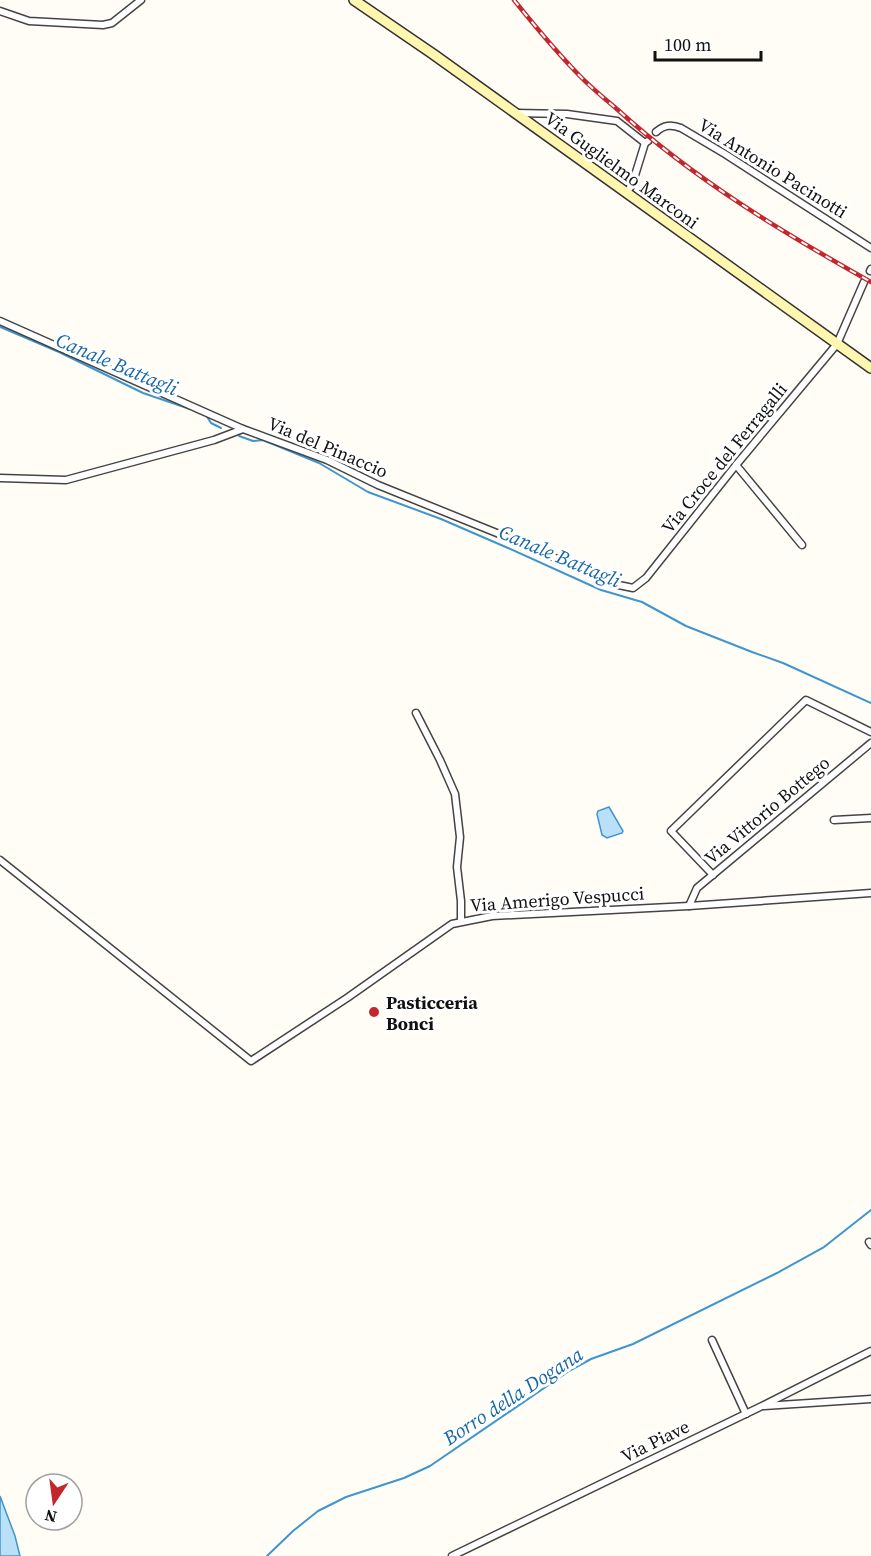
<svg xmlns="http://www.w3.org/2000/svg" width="871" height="1556" font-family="'Source Serif 4',serif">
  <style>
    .water { fill: #b9e0f7; stroke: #3f96cf; stroke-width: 1.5 }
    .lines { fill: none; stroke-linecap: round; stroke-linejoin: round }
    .stream { stroke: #3f96cf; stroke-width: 2 }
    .street-tunnel { stroke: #dbdad3; stroke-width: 6; stroke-dasharray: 6 3; stroke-linecap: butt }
    .street-casing { stroke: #444; stroke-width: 9 }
    .secondary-casing { stroke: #333; stroke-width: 12 }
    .street { stroke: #fff; stroke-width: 6 }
    .secondary { stroke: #fff6b0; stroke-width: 9 }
    .rail-casing { stroke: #c4262e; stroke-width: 4.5 }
    .rail { stroke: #fff; stroke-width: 2; stroke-dasharray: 7; stroke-linecap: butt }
    .poi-dot { fill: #c4262e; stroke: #fff; stroke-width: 2 }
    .labels { text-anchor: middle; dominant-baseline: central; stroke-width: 6; stroke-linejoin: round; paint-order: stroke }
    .street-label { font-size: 18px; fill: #111; stroke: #fff }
    .poi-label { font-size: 18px; font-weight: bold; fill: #111; stroke: #fff; text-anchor: start }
    .water-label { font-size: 20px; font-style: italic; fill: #1768a6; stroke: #fff }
  </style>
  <rect width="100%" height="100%" fill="#fffdf5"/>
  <!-- water -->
  <g class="water">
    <path d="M609,807L623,831L622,833L607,838L602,835L597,814L598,811Z"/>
    <path d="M0,1496L15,1536L20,1556H0Z"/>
  </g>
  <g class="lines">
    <!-- stream -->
    <g class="stream">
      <path d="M0,327L59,352L143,393L190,409"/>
      <path d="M206,415L211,423L221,428"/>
      <path d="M239,436L253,441L263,440L319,463L368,492L441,519L508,548L601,590L642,602L686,626L752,652L783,663L871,703"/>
      <path d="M267,1556L293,1531L318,1511L346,1497L404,1478L430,1466L569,1371L591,1359L633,1344L777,1273L824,1247L871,1210"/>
    </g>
    <!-- street-tunnel -->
    <path class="street-tunnel" d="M864,282L870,271"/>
    <defs>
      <g id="street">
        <path d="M0,11L29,21L103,25L112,23L141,0"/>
        <path d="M515,113L567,114L617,121L645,143L648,141"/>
        <path d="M656,132C664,125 671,124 681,128L725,154L871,248"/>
        <path d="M626,193L632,185L645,143"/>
        <path d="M870,271L871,269"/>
        <path d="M0,321L243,429"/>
        <path d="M736,465L802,545"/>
        <path d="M0,478L66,480L214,440L243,429L327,460L378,485L519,542L614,584L633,588L646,578L736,465L837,344L864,282"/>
        <path d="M416,713L440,760L455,794L460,837L457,867L461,901V921"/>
        <path d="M834,820L871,818"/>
        <path d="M0,860L251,1061L347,998L452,924L492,916L689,906L871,893"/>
        <path d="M713,875L671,831L806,700L871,732"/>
        <path d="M689,906L697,888L871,743"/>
        <path d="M869,1242L871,1245"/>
        <path d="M712,1340L746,1414"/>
        <path d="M764,1406L871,1399"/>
        <path d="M452,1556L762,1406L871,1351"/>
      </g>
      <path id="secondary" d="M354,0L433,54L871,368"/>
    </defs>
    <!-- street casing -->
    <use href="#street" class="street-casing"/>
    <!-- secondary casing -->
    <use href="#secondary" class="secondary-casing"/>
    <!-- street -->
    <use href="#street" class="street"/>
    <!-- secondary -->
    <use href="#secondary" class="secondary"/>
    <defs>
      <path id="rail" d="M514,0C534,25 555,50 577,73C589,86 604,98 618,110C694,179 782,232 871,282"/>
    </defs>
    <!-- rail casing -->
    <use href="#rail" class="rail-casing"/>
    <!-- rail -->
    <use href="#rail" class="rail"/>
  </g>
  <!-- markers -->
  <circle class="poi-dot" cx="374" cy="1012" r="6"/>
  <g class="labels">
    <!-- street labels -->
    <g class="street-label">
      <text transform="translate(773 168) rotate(32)">Via Antonio Pacinotti</text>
      <text transform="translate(622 170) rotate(36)">Via Guglielmo Marconi</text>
      <text transform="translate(328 447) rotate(23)">Via del Pinaccio</text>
      <text transform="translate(724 458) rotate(-51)">Via Croce del Ferragalli</text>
      <text transform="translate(767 810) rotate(-40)">Via Vittorio Bottego</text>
      <text transform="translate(557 899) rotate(-4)">Via Amerigo Vespucci</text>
      <text transform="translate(655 1441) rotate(-26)">Via Piave</text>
    </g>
    <!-- poi labels -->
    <g class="poi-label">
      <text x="386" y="1002">Pasticceria<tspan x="386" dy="21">Bonci</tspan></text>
    </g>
    <!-- water labels -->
    <g class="water-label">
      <text transform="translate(117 364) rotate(23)">Canale Battagli</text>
      <text transform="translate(560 556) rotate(23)">Canale Battagli</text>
      <text transform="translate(513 1396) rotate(-33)">Borro della Dogana</text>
    </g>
  </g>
  <!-- north arrow -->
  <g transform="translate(54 1502) rotate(193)"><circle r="28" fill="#ffffff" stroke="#a0a0a0" stroke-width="1.5"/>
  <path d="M0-4.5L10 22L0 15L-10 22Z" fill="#c4262e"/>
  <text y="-9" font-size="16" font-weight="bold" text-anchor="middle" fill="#111111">N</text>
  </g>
  <!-- scale -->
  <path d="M655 51v9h106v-9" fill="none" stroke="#111111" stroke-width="3"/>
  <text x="664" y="51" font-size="18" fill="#111111" stroke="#ffffff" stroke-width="4.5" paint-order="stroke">100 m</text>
</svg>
